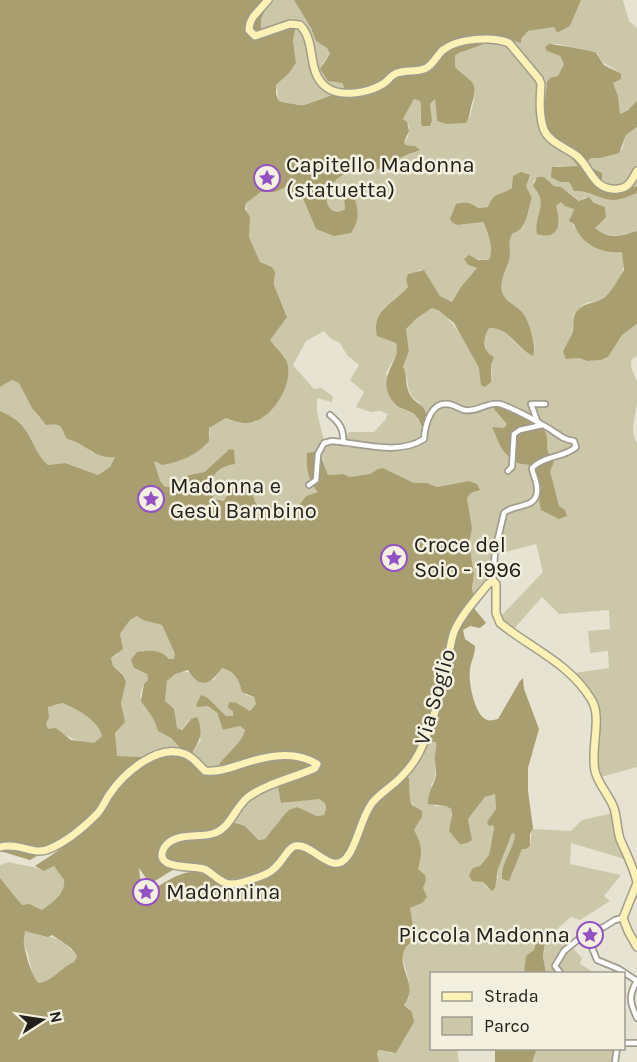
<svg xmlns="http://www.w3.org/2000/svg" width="637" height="1062" font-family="Karla,sans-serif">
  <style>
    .green { fill: #cdc7a9; fill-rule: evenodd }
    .forest { fill: #a89e6f; fill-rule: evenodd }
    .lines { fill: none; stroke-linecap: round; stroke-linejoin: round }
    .street-casing { stroke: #a09d8e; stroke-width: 8 }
    .secondary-casing { stroke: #a09d8e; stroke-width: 10 }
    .street { stroke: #fff; stroke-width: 4.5 }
    .secondary { stroke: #fcf2b5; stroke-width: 7 }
    .labels { text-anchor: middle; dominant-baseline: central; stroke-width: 5; stroke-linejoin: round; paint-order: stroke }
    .poi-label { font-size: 22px; fill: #21201a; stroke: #f3f0e0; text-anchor: start }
    .street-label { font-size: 22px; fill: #21201a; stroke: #f3f0e0 }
  </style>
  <rect width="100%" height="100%" fill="#e6e3d3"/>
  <!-- green -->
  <g class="green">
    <path d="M270,0H294L311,28L316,41L327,48L330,54L322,64L342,83L345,89C342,92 308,104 304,105C296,105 287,102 279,101L276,85L289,73L296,63L293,40L294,34L279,32L263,34L261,32V19Z"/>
    <path d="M581,0H623L629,21L637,28V101L632,107L620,114L618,96L613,83L618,71L602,62L598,54L558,44H549L547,51L560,56L564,64L558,77C542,80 549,86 544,99L570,156L577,163L578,166H555L569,182L572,188L577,190L613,200L637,193V231C619,236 611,239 595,228L606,214L605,207L585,197L580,201L561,187L554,186L544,177L535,179L533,182L542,199L536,224L546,235L553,234L556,206L561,202L574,209L570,218C578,238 596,255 620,251C631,266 615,291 601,299C596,302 588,301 583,305C580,307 576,312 573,315C573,327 573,335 566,345L579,358L587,361L601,360L608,357L622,335L637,324V356L632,359C629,369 634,372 637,381C637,387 637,395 637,401C637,415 628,429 637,443V767L601,777L596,762L598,705L574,673L609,668L608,651L590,653L588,631L610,629L609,610L559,614L542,597L513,630L504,622L501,616L543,572L536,544L493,555L490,579L474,598L472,588L474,574L469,543L472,527L467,498L471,493L476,492L477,484L469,481L437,487L427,483H414L383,468L378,469L370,474L350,477L343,474L328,475L322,457L319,492L306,496L297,508L292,510L279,505L259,506L255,502L250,491C235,483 232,490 224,501L214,499L212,493L213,479L215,473L224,465L229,449C221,458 213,463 206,472L189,475L174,486L165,487L159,481L153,462L210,436L209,428L226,418L248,423L256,422L287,381L286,358L269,340L287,316L274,285L275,279L272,267L260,262L249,237L246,203L261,192H275L286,187L301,194L316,229L351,233L344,205L345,209C331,218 324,203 327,190C348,163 358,175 386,167C393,165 396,161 402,157C407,155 414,153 419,151L415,146L405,145L404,142L408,137L409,126L403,119L414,99L420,101L422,106L420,121L432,120L430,104L435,99L437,121L444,122L470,117C472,105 480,90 470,79C466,75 460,72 455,67V56C460,51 465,51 473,48C494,41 497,35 521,43V39L528,31L554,27L557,33L570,26ZM529,175L526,186L532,198L525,216L524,226C519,229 513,231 510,237C508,242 510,246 509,251C508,265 496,282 504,296C508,303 517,305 522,312C529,321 538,345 533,356C516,350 509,327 489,328C481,342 485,349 493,362L491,366L492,375H481L479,368C467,347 455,317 432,308L416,319L406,329L409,351L403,367C412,381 402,391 420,403L422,428L415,415L395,405L386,373L396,355L398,348L383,309C391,300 400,296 408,287L406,280L419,270H424L440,296L452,302L461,287L478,268L468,265L465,259L490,260C490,257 491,253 491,250C492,246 486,226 483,222L458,225L473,204L478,208L488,207C494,191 502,196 513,188V184ZM324,331L330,338L340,343L347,355L359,365L350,380L364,392L356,407L371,412L380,411L388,414L385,420L374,432H349L344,443L324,441L317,412V398L332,402L333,396L321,388L314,389L293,365L306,341Z"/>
    <path d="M637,127V186L619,190L603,186L596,170L590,167L587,161L591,158H600L622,149L626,135Z"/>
    <path d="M12,380L19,383C24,392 36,416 43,421C48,424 57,424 62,427L64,434L79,441L92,453L115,457L110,467L98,475L65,463L48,465C36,455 33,439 24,428C17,419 9,415 0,411V387Z"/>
    <path d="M137,616L144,620L162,625L175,654V659H169C160,649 153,652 142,651L134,668L147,674L148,681L144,684L140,696L146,709L153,715L158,731L171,738L180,748L163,751L145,757L116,756L115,733L123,716L121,697L126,682L123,674L113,666L111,658L117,655L121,638L120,634L130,620Z"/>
    <path d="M222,668C237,673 239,682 246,695L254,697L256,704L250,711L237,703L233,716H226L208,698L198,707L208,706L217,714L223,730L240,726L245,730C242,742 224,759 215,771L203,765L192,753L201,740L190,719L181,730L177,728L169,706L165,701C166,695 166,688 167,682C171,662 203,676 214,680Z"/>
    <path d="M62,703C76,708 99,721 102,736L94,743C74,744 66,732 48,729L46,723L49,718L48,707Z"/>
    <path d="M432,741L436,742C437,749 435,752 435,758C435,769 438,776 431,785L435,806H446L451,809L452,835L457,838L472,840L468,819L485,797L495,794L496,809L492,815L494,827L489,855L480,866L477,880L483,882L487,888L498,877V869L512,832L515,833V842L501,873L518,858L522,849L530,846L532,829L571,831L582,820L613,813L628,860L571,843L570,864L621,875L604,896L610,901L580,920L571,917L556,930L582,958L580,964L595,973H546L543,957L545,950H534L527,956L524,973L432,974V1048L457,1049L459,1062H379L377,1054L379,1050L392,1053C407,1041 411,1028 410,1010L404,1004L409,998C409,991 409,984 408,978C405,961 396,956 412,941L410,908L422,903L423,888L426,881L418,869C423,853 422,844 414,830L422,817L410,800L409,778L405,775L427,742Z"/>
    <path d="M278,786L282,803L319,798L325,803L326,808L324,815L317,816L297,807L265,839L260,840L245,826L232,822L252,798Z"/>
    <path d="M9,862C21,866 33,865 44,871L54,866L64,880C66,893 52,903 42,910L22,905L0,878V865Z"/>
    <path d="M25,931C48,936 59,935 77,956L74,962C61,967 53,981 39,983L33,977L28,954L23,943Z"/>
    <path d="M537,1049H618L620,1055L618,1062H532Z"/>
  </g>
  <!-- forest -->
  <g class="forest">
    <path d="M0,0H270L261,19V32L264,34L279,32L287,25H292L295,29L293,40L296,63L289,73L276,85V94L279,101C287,103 297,105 304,105C308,104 342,92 345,89L342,83L328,81L320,69L330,54L327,48L316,41L311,28L294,0H581L570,26L557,33L554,27L528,31L521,39V43C497,35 494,41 473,48C466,51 460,51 455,56V67C469,81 480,80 472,103C470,110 470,116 466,123L447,124L437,121L435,99L430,104L432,120L430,126H422C419,118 423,110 420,101L414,99L403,119L407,122L409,131L404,142L405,145L415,146L420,150C414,153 408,154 402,157C396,160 393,165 386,167C358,175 348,163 327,190C324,203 331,218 345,209L344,194L353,193C358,209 361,218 351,233L334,236L316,229L301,194C294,194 289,195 286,187L275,192H261L246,203L245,209L250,217L249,237L260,262L272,267L275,272L274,285L287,317L270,340C274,346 281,352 285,358C297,378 275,416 253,422C245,425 234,421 226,418L209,428V441C197,455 180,462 162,465L157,462H154L160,481L165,487L174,486L189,475L205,472C213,463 221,458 229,449L234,450L235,464C215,466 207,480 214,499L224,501L230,490C242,486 253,488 255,502L259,506L279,505L292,509L297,508L306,496L318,492C308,481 306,468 307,453L319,451L328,475L343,474L350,477L370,474L378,469L383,468L414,483H427L437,487L469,481L477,484L480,490L471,493L467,498L472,528L469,543L474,574L472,588L474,598L458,621L435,703L420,745L411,762L400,775L375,797L346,855C332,866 313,850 298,843C278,862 267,873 239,878C233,879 226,880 221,877C210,871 205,863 192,864C176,865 164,876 150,884L139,868L140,878L145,888C156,889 158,886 167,881C191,867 201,870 223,885L268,876L279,869L293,849H303L342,864L375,803L405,775L409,778L410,800L412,805L422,811V817L414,830C422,844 423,853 418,869L425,875L426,881L423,888L427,897L422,903L410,908L415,938C412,942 407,945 405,949C395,968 420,984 404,1005L412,1012L414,1022L396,1053L379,1050L377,1054L379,1062H0V878L22,905L29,904L42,910C52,903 66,893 64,880L54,866L44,871L35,866C49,857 63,848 75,836C103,806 127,762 171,755C191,752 202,776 220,774C228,773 235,769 242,766C268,757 287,755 313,765L245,797L232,822L245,826L259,840L265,839L285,814L289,810L297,807L317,816L324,815L326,808L325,803L319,799L281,803L278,786L321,767L314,759L290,754L215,771C223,755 241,746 245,730L240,726L223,730L217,713L208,706L198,707L196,705L201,695L208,698L226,716H233V711L228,708L229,702L237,703L250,711L256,704L254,697L242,692C239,679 235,672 222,668C216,677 205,690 194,678C192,676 190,673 188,670L175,674L167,681L165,701L174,709L177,728L182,730L191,719L197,717C204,732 200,740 192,753L180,748L171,738L158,731C153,714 150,715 141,701L144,684L148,680L147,674L134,668L131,660L137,652C149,650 161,649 169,659H174L175,654L162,625L143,620L137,616L130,620L120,634L123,649L111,658L113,666L123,675L126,682L121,703L125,722L115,733L117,756L145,757L122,774L96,811L49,849L30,860L0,851V411C9,415 17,419 24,428C33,439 36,455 48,465L65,463L98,475L110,467L115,457C92,459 87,443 67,439C60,426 63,423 46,425L32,408L19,383L12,380L0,387ZM62,703C76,708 99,721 102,736L94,743L71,740L56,728L48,729L46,723L49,718L48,707ZM25,931L48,937L52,935L71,948L77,956L74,962C61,967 53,981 39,983C32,978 26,955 24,945C23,941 25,935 25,931Z"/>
    <path d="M549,44C553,44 594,51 596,53C599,56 601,62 604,65C610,69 616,70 621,74V79L613,83L618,96L620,114L628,110L637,101V127L626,135L619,153L600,158H591L588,161L590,167L602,173V183L619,190L637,186V193C629,196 621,200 613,200C599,199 588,190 574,191L569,182H560L551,177L552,167L578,166L570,156L569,153L548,133L543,120L547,82L550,78L558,76L564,64L560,56L547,51L545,47Z"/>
    <path d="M521,172L530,175L526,186L532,198C527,211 527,230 513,233C506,242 512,250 509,260C506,271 497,284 504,296C508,303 517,306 522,312C529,320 537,346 533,356C517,349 509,327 489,328C483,339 481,350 494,357L491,366V382L485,387L481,385L479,368L454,323L439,311L432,308L416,319L406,329L409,351L403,367C408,375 405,382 408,390C414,409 433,400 424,431C421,426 419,419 415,415C410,410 399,409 395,404C372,377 403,361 396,343L377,336C371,310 395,302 408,287L406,280L408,274L424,270L440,296L452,302L461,287L477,268L468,265L464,259L469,255L478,260H489C490,257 491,254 491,250C492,246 486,226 483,222L458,225L453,223L450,219L456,204C465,202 471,202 478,208L488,207C494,191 501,196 512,188L513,176Z"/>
    <path d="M537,177H544L554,186L561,187L579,201L589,197L593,202L605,207L606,217L595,228C610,240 620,236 637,231V324L622,335L608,357L601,360L587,361L579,358L566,359L563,352C566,344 571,338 573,330C574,324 572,317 576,312C583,303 591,304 600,300C612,294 617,280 624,270L622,253L620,252C601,254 580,243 574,224L569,221L574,209L565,206L561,202L556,206C561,223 560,241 537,234C533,213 550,205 533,186Z"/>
    <path d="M499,401L541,426C551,438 545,441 548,452C550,456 553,458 554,462L550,471L559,506L565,510L567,516L559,519L541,510C537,496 543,480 534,468C529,462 522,466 516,462C499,450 500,444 492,427L504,428L507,424L494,409L493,403Z"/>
    <path d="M473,607L486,623L480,628L470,626L463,630L465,639L475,646C475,655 471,661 470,669C468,681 474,711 484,718C488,722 493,720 498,719L520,681L523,678L524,689L539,729L528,768V791L533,828L530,834V846L526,849H522L509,881L502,879C500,863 514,850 515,834L512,833L498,869L495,888L492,891L483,882L472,881L469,875L473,868L480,866L489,855L494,828L493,825L489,826L487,822L496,809L495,794L485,797L468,819L472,840L467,843L460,844L449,831L452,815L451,809L446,806L428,804C428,791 433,787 436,776C437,769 434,763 435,756C435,751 437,748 436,742H427L455,636L461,624Z"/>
    <path d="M543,938L545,940L543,957L546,973H524L526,956L534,950L536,943Z"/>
    <path d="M495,1049V1048L537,1049L532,1062H495Z"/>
  </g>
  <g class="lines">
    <defs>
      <g id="street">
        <path d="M330,415C340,423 344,430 343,442"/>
        <path d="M538,423L531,404H545"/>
        <path d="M508,471L512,467L514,434L520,430L542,425"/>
        <path d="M309,485L316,480L318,454L324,443L332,441C361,443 398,456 424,439C425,425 431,398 452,405C456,406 460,409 464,410C477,413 488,401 500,404C516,409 536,421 550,429C559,435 564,440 574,441L576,447C564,458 545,455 532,468C533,475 537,481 537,488C539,510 514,503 504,513L495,551L493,581"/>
        <path d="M586,933L597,960L619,969L637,981"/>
        <path d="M561,974L555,966L564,951L586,933L604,927L615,920L623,918"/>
        <path d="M637,981C628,996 630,1003 637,1018"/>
        <path d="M624,1043H637"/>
        <path d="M615,1062L617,1048"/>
      </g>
      <g id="secondary">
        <path d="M268,0L253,17L250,23L249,30L255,36L290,24L300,25C317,42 306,72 326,87C340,98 368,93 383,84C388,81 391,75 397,73C406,70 416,72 424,69C432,67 437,55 443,50C458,38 493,36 509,43L539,79L541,84C540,99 539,116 544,130C550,143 567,148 577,156C591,168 594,192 618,189C629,188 632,180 637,171"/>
        <path d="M0,847C19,842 34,856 49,849C66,842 84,827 97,814C102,809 105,801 109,795C123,774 157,743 185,754C193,757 199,765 205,771C220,772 229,768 242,764C266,756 294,750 317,764L315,768C294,778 267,783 248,797C235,807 231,827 215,833C200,839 174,831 164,848C152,871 195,865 204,869C213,873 221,884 231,884C242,884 256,878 266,874C281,868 286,848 295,846C312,842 332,877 347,857C358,843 360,820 372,803C381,792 393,786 402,776C412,766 419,755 424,742C434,718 441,693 447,668C449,656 450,643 454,632C461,615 476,599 488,584L493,581L496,584V613L500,623C532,649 569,663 591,699C603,717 590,748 595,771C598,784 609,795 614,808C617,818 617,829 620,839C626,853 633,866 637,882"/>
        <path d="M637,883L623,918L628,931L637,947"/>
      </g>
    </defs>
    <!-- street casing -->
    <use href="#street" class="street-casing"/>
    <!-- secondary casing -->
    <use href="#secondary" class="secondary-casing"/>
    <!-- street -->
    <use href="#street" class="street"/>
    <!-- secondary -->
    <use href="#secondary" class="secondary"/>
  </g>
  <!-- icons -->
  <defs>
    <symbol id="sight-ring" viewBox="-11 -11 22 22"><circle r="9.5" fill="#f3f0e0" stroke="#9451c6" stroke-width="1.5"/><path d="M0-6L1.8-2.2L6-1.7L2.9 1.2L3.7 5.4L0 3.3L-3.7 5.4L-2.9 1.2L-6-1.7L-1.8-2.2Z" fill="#9451c6"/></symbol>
  </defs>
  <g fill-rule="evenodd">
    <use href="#sight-ring" x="252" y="163" width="30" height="30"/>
    <use href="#sight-ring" x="136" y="484" width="30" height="30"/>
    <use href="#sight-ring" x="379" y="543" width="30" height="30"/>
    <use href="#sight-ring" x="131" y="877" width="30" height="30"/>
    <use href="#sight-ring" x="575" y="920" width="30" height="30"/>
  </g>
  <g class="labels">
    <!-- poi labels -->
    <g class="poi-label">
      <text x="286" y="165">Capitello Madonna<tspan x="286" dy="25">(statuetta)</tspan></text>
      <text x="170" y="486">Madonna e<tspan x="170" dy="25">Gesù Bambino</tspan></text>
      <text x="414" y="545">Croce del<tspan x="414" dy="25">Soio - 1996</tspan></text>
      <text x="166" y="892">Madonnina</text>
      <text x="570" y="935" text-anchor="end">Piccola Madonna</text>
    </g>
    <!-- street labels -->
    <g class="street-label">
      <text transform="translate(435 697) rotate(-74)">Via Soglio</text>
    </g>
  </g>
  <!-- legend -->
  <rect x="430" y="972" width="195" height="78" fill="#f3f0e0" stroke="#9f9d91" stroke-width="1.5"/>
  <rect x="442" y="992" width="30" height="9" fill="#fcf2b5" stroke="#9f9d91" stroke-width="1.5"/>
  <text x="484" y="1002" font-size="18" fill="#21201a">Strada</text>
  <rect x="442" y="1017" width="30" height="18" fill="#cdc7a9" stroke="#9f9d91" stroke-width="1.5"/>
  <text x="484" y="1032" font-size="18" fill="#21201a">Parco</text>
  <!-- north arrow -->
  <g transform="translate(42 1020) rotate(78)" stroke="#f3f0e0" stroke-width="4.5" paint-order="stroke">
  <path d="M0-4.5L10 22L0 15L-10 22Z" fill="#21201a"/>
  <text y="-9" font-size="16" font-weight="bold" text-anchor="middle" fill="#21201a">N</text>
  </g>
</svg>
